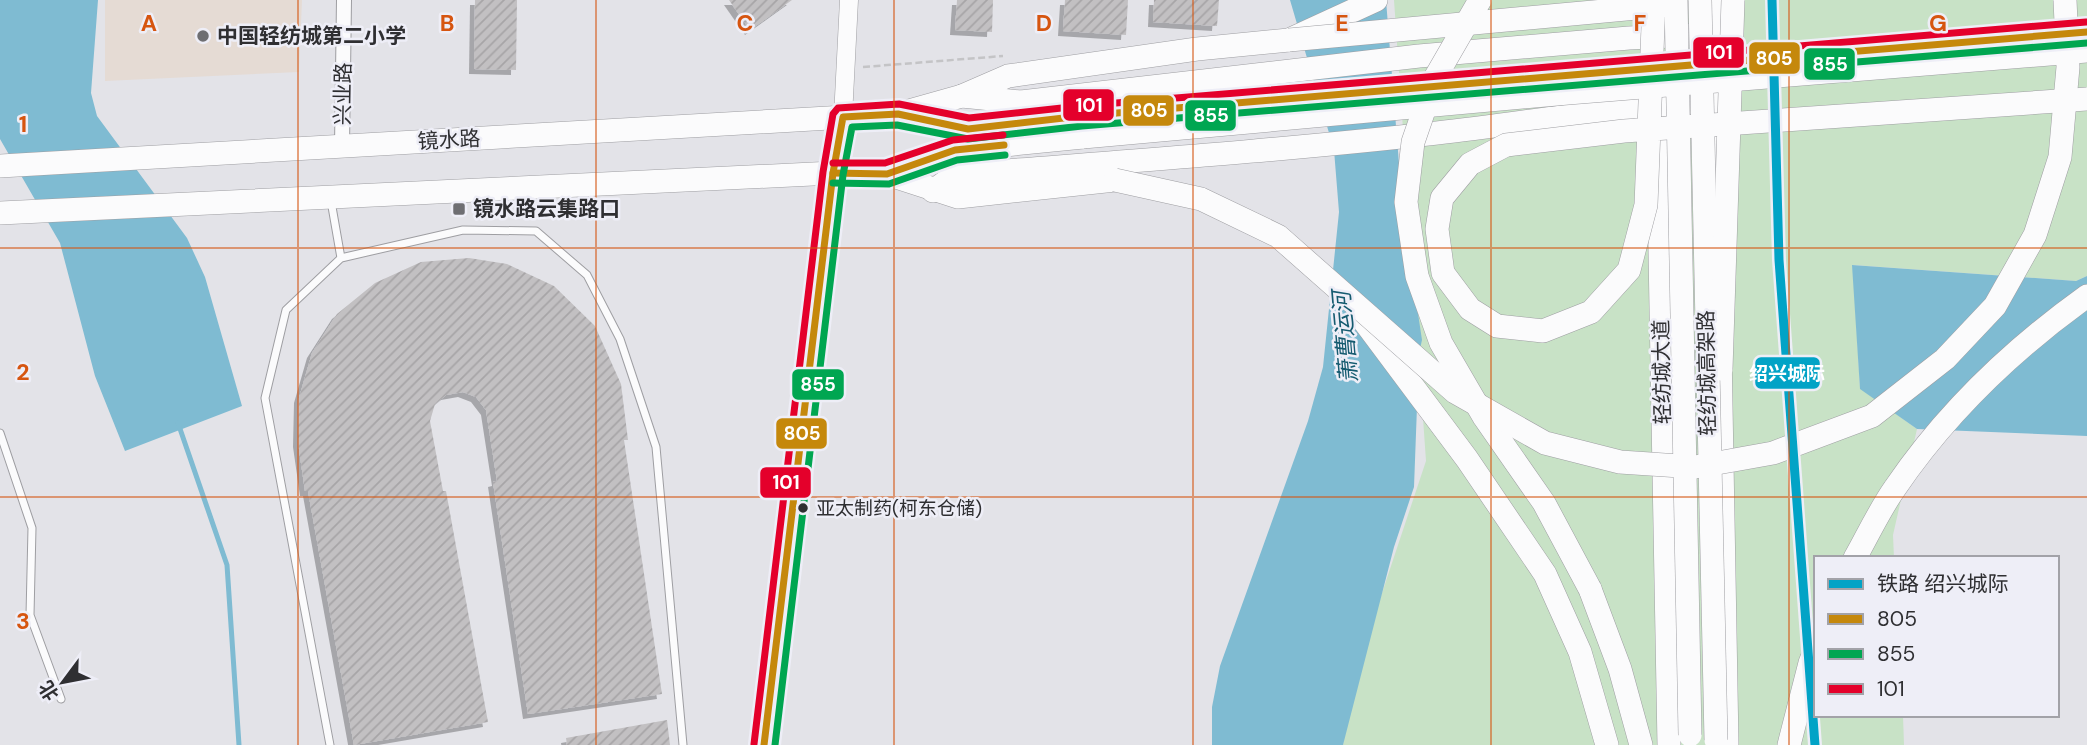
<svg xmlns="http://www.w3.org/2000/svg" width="2087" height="745" font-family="'DM Sans','Noto Sans SC',sans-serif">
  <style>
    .education { fill: #e5dbd4 }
    .green { fill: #c8e2c6 }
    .water { fill: #7fbbd2 }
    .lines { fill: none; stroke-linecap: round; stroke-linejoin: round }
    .stream { stroke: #7fbbd2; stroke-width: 5 }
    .building { fill: url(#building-hatch); filter: url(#shadow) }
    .service-casing { stroke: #9e9ea2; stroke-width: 9 }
    .minor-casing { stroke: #9e9ea2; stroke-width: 16 }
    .tertiary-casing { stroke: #9e9ea2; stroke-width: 19 }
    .primary-casing { stroke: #9e9ea2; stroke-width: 24 }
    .trunk-casing { stroke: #9e9ea2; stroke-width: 24 }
    .path { stroke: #c4c4c6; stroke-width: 2.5; stroke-dasharray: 7 3.5; stroke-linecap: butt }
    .service { stroke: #fbfbfc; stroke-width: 7 }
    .minor { stroke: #fbfbfc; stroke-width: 14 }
    .tertiary { stroke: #fbfbfc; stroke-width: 18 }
    .primary { stroke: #fbfbfc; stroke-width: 23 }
    .trunk { stroke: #fbfbfc; stroke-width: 23 }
    .primary-bridge-casing { stroke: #9e9ea2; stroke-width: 24; stroke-linecap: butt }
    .trunk-bridge-casing { stroke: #9e9ea2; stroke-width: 24; stroke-linecap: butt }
    .primary-bridge { stroke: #fbfbfc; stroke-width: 23 }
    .trunk-bridge { stroke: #fbfbfc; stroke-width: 23 }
    .bus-1-casing { stroke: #eeeef7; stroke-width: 12 }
    .bus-2-casing { stroke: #eeeef7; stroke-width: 12 }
    .bus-3-casing { stroke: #eeeef7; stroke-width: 12 }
    .bus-1 { stroke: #c5880c; stroke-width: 7 }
    .bus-2 { stroke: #00a651; stroke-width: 7 }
    .bus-3 { stroke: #e4002b; stroke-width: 7 }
    .rail-1-casing { stroke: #eeeef7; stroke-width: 14 }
    .rail-1 { stroke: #02a3c6; stroke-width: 9 }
    .grid { fill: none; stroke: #d65510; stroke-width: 2; stroke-opacity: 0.55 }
    .poi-dot { fill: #6e6e72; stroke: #eeeef7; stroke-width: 2.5 }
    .bus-dot { fill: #2f2f32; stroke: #eeeef7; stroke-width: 2.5 }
    .labels { text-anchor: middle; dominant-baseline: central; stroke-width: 5; stroke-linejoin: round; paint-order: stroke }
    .bus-label { font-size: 19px; fill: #2f2f32; stroke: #eeeef7; text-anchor: start }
    .poi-label { font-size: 21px; font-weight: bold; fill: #2f2f32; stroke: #eeeef7; text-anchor: start }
    .street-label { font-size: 21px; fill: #2f2f32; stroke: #eeeef7 }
    .water-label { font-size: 23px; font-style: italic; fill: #155b70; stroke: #eeeef7 }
    .grid-label { font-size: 23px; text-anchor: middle; font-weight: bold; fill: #d65510; stroke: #eeeef7; stroke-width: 5; stroke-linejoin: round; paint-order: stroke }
    .line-badge { stroke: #eeeef7; stroke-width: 2.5 }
    .badge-label { font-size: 19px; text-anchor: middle; font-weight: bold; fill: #fff }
  </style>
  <defs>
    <pattern id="building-hatch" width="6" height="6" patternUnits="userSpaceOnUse" patternTransform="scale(1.75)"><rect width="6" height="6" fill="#c2c0c2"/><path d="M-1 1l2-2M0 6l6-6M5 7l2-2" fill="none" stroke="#a7a5a7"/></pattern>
    <filter id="shadow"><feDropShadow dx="-5" dy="5" stdDeviation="0" flood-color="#0004"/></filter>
  </defs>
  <rect width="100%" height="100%" fill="#e3e3e8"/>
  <!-- education -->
  <path class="education" d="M105,0H302L299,72L105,81Z"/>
  <!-- green -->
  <path class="green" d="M1394,0H2087V276L2076,281L1853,265L1860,388L1917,429L1893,535L1894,558H1816V715H1903L1904,745H1343L1350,689L1426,461Z"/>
  <!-- water -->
  <g class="water">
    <path d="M0,0H98L91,93L97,116L187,238L205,277L242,406L125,451L95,376L60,243L0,139Z"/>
    <path d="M1290,0H1386L1403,214L1422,340L1419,353L1414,487L1394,547L1343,745H1212V707L1220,666L1308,421L1323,367L1339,212L1334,150Z"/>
    <path d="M1852,265L2076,281L2087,276V436L1917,429L1860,389Z"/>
  </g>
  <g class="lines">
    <!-- stream -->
    <path class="stream" d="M178,423L227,565L239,745"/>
  </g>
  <!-- building -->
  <g class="building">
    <path d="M475,0H517L516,70L474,69Z"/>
    <path d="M729,0H792L750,30Z"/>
    <path d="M957,0H993L992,32L955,30Z"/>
    <path d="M1065,0H1128L1126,35L1063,31Z"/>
    <path d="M1154,0H1219L1217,26L1153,22Z"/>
    <path d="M469,258L507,264L554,286L595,326L621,384L628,440H624L662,694L528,714L493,482L497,481L486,410L476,397L463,392L446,395L435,404L430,421L443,491H446L488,722L354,745L308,491H305L298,442L299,398L312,353L337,314L375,283L421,262Z"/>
    <path d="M667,720L670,745H567L566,738Z"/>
  </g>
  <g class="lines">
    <defs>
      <g id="service">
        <path d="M331,201L341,258"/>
        <path d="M0,433L32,528L30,615L61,699"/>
        <path d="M330,745L265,398L286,310L341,258L463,230L536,231L587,275L620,339L656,447L683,745"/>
      </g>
      <path id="minor" d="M342,146L344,0"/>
      <path id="tertiary" d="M764,745L833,173L843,117L849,0"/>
      <g id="primary">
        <path d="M1714,0L1715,49"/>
        <path d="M1716,104L1717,178"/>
        <path d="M902,114L968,129L1081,116"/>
        <path d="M1658,143L1669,745"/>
        <path d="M0,166L898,114L962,96L1021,102L1419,56L1629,38L1715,34"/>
        <path d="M933,191L955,175C1116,162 1277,151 1437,133C1530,123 1622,105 1716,102"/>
        <path d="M0,213L833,173L887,174L955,150L1083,137"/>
        <path d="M1720,349L1727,745"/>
      </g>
      <g id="trunk">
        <path d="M962,96L1008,76L1197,49L1289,40L1376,0"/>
        <path d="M887,174L958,197L1115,180"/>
        <path d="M1358,313L1467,459L1545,574L1580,652L1607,745"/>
        <path d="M1855,558C1868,535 1880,509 1895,488C1946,413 2013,349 2087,296"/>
        <path d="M1590,589L1620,669L1641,745"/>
        <path d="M1789,745L1810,663L1816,648"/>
      </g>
    </defs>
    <!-- service casing -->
    <use href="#service" class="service-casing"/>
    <!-- minor casing -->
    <use href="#minor" class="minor-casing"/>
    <!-- tertiary casing -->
    <use href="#tertiary" class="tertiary-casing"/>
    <!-- primary casing -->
    <use href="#primary" class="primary-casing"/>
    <!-- trunk casing -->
    <use href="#trunk" class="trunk-casing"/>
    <!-- path -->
    <path class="path" d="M863,67L1003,56"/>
    <!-- service -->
    <use href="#service" class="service"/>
    <!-- minor -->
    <use href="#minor" class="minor"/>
    <!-- tertiary -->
    <use href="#tertiary" class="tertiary"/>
    <!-- primary -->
    <use href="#primary" class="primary"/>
    <!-- trunk -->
    <use href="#trunk" class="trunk"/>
    <defs>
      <g id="primary-bridge">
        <path d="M1081,116L2087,32"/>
        <path d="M1083,137L1568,93L2087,51"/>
      </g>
      <g id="trunk-bridge">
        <path d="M1480,0L1435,78L1413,142L1406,202L1417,276L1441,343L1484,417L1544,503L1590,589"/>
        <path d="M1654,0L1646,205L1629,270L1591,312L1543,331L1497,326L1470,309L1443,273L1437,229L1442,198L1470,164L1506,145L1624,131L2087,99"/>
        <path d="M1676,0L1690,735"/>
        <path d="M1700,0L1716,740"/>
        <path d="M1289,40L1669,5"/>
        <path d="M1115,180L1201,199L1278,236L1455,392L1545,443L1620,462L1695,467L1773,453L1872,416L1945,359L1995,306L2035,235L2060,157L2068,67L2065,0"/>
        <path d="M1721,369L1733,0"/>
      </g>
    </defs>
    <!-- primary-bridge casing -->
    <use href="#primary-bridge" class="primary-bridge-casing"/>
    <!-- trunk-bridge casing -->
    <use href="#trunk-bridge" class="trunk-bridge-casing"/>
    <!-- primary-bridge -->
    <use href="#primary-bridge" class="primary-bridge"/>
    <!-- trunk-bridge -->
    <use href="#trunk-bridge" class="trunk-bridge"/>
    <defs>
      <g id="bus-1">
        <path d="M833,173L887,174L955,150L1004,145"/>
        <path d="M764,745L833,173L843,117L898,114L968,129L1081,116L2087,32"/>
      </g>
      <g id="bus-2">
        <path d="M833,183L889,184L957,160L1005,155"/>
        <path d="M775,745L843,175L852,127L897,125L968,139L1082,126L2087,43"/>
      </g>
      <g id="bus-3">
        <path d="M833,163H885L953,140L1003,135"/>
        <path d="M754,744L823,172L833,114L838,108L899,104L969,118L1080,106L2086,22"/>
      </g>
    </defs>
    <!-- bus-1 casing -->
    <use href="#bus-1" class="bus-1-casing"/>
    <!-- bus-2 casing -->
    <use href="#bus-2" class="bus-2-casing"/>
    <!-- bus-3 casing -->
    <use href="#bus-3" class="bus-3-casing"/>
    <!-- bus-1 -->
    <use href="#bus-1" class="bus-1"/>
    <!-- bus-2 -->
    <use href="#bus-2" class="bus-2"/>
    <!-- bus-3 -->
    <use href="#bus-3" class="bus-3"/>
    <defs>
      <path id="rail-1" d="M1772,0L1779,260L1815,745"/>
    </defs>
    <!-- rail-1 casing -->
    <use href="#rail-1" class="rail-1-casing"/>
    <!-- rail-1 -->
    <use href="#rail-1" class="rail-1"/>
  </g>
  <!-- grid -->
  <path class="grid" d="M298,0V745M596,0V745M894,0V745M1193,0V745M1491,0V745M1789,0V745M0,248H2087M0,497H2087"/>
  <!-- markers -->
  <g class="poi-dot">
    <circle cx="203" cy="36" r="7"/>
    <rect x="452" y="202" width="14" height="14" rx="3.5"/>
  </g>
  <circle class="bus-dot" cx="803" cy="508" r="6"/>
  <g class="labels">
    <!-- bus labels -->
    <g class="bus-label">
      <text x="816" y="508">亚太制药(柯东仓储)</text>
    </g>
    <!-- poi labels -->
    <g class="poi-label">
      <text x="217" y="36">中国轻纺城第二小学</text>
      <text x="473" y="209">镜水路云集路口</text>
    </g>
    <!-- street labels -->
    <g class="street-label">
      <text transform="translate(343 94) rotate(-89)">兴业路</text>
      <text transform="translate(449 140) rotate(-3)">镜水路</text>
      <text transform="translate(1662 372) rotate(-91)">轻纺城大道</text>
      <text transform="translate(1707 373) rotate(-91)">轻纺城高架路</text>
    </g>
    <!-- water labels -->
    <g class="water-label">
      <text transform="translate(1345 337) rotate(-95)">萧曹运河</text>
    </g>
  </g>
  <g class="grid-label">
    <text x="149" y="31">A</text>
    <text x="447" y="31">B</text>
    <text x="745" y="31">C</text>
    <text x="1044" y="31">D</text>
    <text x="1342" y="31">E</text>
    <text x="1640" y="31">F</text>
    <text x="1938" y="31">G</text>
    <text x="23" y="132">1</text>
    <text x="23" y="380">2</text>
    <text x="23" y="629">3</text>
  </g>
  <g class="line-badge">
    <rect x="1692" y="36" width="53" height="33" rx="7" fill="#e4002b"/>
    <rect x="1748" y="41" width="53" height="34" rx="7" fill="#c5880c"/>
    <rect x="1803" y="47" width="53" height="34" rx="7" fill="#00a651"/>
    <rect x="1062" y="88" width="53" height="34" rx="7" fill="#e4002b"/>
    <rect x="1122" y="94" width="53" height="33" rx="7" fill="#c5880c"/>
    <rect x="1184" y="99" width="53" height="33" rx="7" fill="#00a651"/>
    <rect x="1754" y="356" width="67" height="34" rx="7" fill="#02a3c6"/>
    <rect x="791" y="368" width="54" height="33" rx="7" fill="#00a651"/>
    <rect x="775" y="417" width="53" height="33" rx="7" fill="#c5880c"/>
    <rect x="759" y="466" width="53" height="33" rx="7" fill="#e4002b"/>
  </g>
  <g class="badge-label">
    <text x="1719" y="59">101</text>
    <text x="1774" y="65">805</text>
    <text x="1830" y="71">855</text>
    <text x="1089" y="112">101</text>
    <text x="1149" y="117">805</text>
    <text x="1211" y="122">855</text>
    <text x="1787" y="380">绍兴城际</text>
    <text x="818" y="391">855</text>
    <text x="802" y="440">805</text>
    <text x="786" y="489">101</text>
  </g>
  <!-- legend -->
  <rect x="1814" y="556" width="245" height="161" fill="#eeeef7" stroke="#a2a2a8" stroke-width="2"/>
  <rect x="1828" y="579" width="35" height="10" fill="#02a3c6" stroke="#a2a2a8" stroke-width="2"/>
  <text x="1877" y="591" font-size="21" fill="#2f2f32">铁路 绍兴城际</text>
  <rect x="1828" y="614" width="35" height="10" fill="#c5880c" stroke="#a2a2a8" stroke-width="2"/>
  <text x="1877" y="626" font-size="21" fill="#2f2f32">805</text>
  <rect x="1828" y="649" width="35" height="10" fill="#00a651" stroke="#a2a2a8" stroke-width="2"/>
  <text x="1877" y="661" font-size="21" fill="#2f2f32">855</text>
  <rect x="1828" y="684" width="35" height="10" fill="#e4002b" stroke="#a2a2a8" stroke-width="2"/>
  <text x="1877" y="696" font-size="21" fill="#2f2f32">101</text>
  <!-- north arrow -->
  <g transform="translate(63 682) rotate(238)" stroke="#eeeef7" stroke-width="5" paint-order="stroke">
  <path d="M0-5L12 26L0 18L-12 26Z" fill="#2f2f32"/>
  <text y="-10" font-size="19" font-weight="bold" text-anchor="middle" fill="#2f2f32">北</text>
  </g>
</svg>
